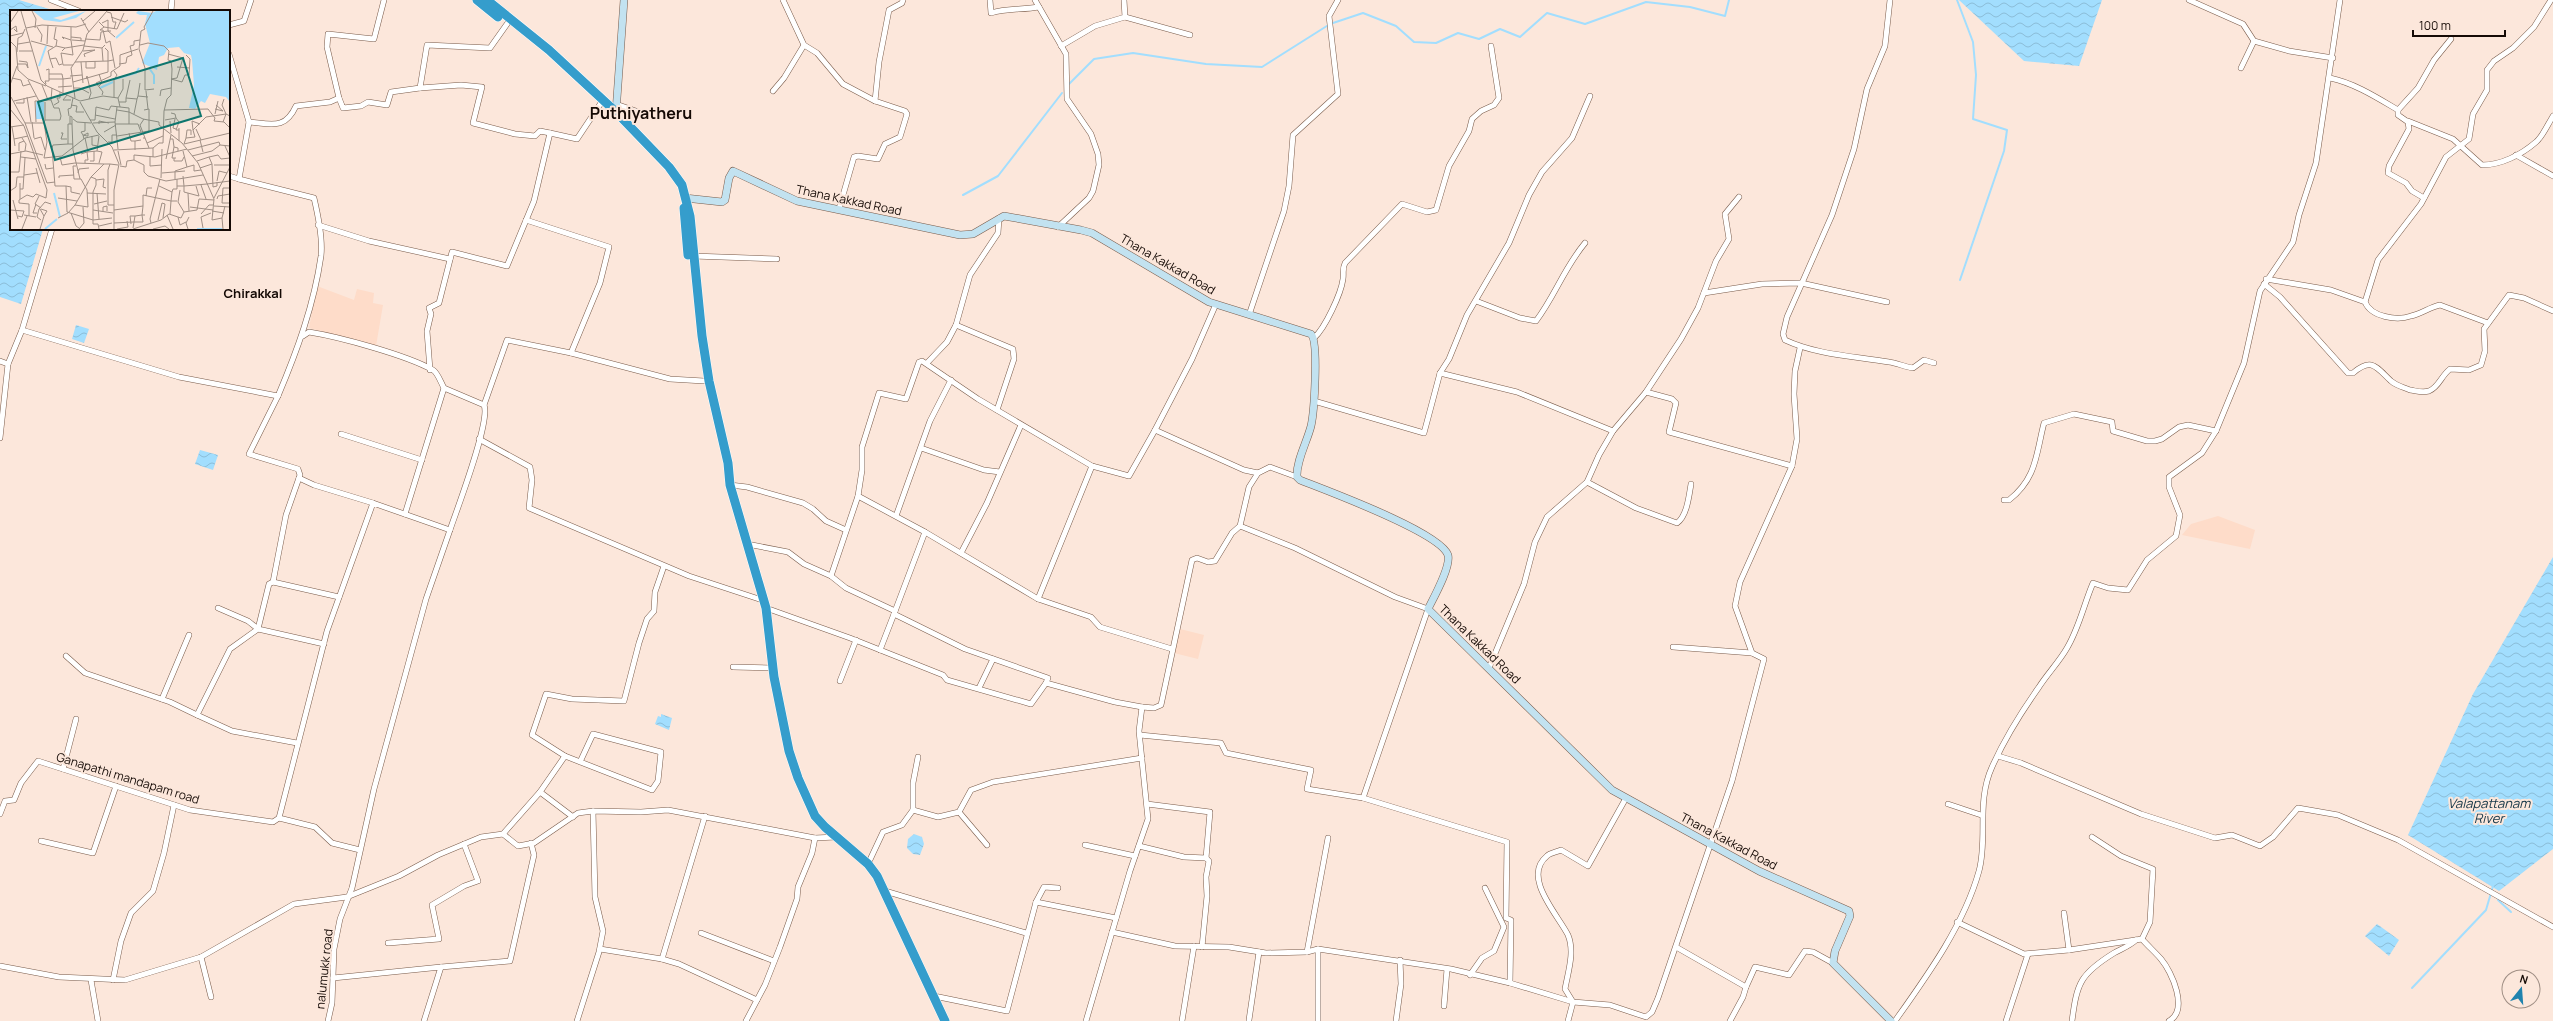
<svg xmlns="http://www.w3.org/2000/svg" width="2553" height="1021" font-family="Manrope,sans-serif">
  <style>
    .built { fill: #fedcc9 }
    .water { fill: url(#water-waves) }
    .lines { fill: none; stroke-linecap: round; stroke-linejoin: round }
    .stream { stroke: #a2defe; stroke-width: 2 }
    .street-casing { stroke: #795b4a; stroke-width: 6 }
    .secondary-casing { stroke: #795b4a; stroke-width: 8 }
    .highway-casing { stroke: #fff; stroke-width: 10 }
    .street { stroke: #fff; stroke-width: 5 }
    .secondary { stroke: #c2e2f0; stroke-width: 7 }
    .highway { stroke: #359dcc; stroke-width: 9 }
    .labels { text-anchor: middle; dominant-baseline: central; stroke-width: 4; stroke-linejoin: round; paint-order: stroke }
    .street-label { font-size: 12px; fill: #150a05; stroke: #fce7db }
    .neighbourhood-label { font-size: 13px; font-weight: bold; fill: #150a05; stroke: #fce7db }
    .water-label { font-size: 13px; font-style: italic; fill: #143647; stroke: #fce7db }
    .district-label { font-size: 16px; font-weight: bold; fill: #150a05; stroke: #fce7db }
    .inset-river { fill: none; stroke: #a2defe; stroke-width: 2 }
    .inset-road { fill: none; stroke: #a08f85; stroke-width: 1 }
    .view { fill: #0f766e; fill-opacity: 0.15; stroke: #0f766e; stroke-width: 2 }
    .inset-edge { fill: none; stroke: #150a05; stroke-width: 2 }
  </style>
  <defs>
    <pattern id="water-waves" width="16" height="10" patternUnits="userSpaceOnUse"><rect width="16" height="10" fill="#a2defe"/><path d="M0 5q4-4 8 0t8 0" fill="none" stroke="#8bbdd8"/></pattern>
  </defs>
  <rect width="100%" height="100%" fill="#fce7db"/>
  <!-- built -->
  <g class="built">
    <path d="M317,286L354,300L357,289L374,293L373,303L383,305L376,346L309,328Z"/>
    <path d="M2218,516L2255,530L2250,549L2182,535L2191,524Z"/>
    <path d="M1180,629L1204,635L1198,659L1174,653Z"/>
  </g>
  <!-- water -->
  <g class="water">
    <path d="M0,0H19L56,11H11V229H43L21,304L0,297Z"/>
    <path d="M1959,0H2102L2079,66L2024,61Z"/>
    <path d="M76,325L89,329L84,343L72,339Z"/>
    <path d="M200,450L218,455L213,470L195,464Z"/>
    <path d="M2553,557V849L2499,891L2408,835L2473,694Z"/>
    <path d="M661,714L672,718L669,730L655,724L658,716L661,717Z"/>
    <path d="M914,834L922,837L924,844L920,855L913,854L907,848L908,839Z"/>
    <path d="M2377,924L2399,940L2389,956L2365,936Z"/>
  </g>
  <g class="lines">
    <!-- stream -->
    <g class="stream">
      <path d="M1957,0L1973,42L1976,75L1973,119L2007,130L2004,151L1960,280"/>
      <path d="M1069,84L1094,59L1133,53L1206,64L1262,67L1330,24L1363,13L1396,26L1414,42L1436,43L1458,33L1479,39L1500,29L1520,37L1547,13L1585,24L1646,2L1690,7L1725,16L1729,0"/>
      <path d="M963,195L998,176L1062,93"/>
      <path d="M2498,900L2511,912"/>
      <path d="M2412,988L2486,910L2493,886"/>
    </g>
    <defs>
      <g id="street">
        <path d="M51,0L79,11"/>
        <path d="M783,0L804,45L817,53L843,84L875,101"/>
        <path d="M990,0L991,13C1007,8 1022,10 1039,7"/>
        <path d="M1035,0L1066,54L1067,99L1091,134L1098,154L1099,165L1093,191L1089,198L1058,227"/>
        <path d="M1890,0L1885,46L1867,89L1854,149L1832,215L1787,317L1783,334L1785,340C1817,355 1854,356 1889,362C1897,363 1905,367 1913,368L1924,360L1934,363"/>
        <path d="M2189,0L2243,24L2254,41L2289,51L2333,58"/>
        <path d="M171,11L172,0"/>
        <path d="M1125,17L1190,35"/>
        <path d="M507,24L490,48L427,45L420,88L461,85L482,87L473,123L515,134L535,136L540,131L550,133"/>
        <path d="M229,25L244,21L251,0"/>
        <path d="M1061,46L1095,26L1125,17L1124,0"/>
        <path d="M2241,68L2254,41"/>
        <path d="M2330,78C2354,83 2376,97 2398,110V115L2408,122L2409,129L2389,166L2388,173L2406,183L2412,191L2424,198"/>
        <path d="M773,91L784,78L804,45"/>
        <path d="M339,98L343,108L361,106L368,102L387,105L391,92L420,88"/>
        <path d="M616,104L636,111"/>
        <path d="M2398,110L2418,88L2434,60L2451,39"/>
        <path d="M2408,121L2453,139L2482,165C2501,165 2521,155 2536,142C2543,136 2548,124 2553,116"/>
        <path d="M249,122C272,124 285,130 296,106L330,102L339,98L327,47L328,34L374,39L384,0"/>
        <path d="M2516,155L2553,176"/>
        <path d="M229,176L239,179"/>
        <path d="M839,209L854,157L858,156L878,159L885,144L900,137L907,114L905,111L875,101L879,62L889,10L902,3L903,0"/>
        <path d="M526,220L609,247L600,283L571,353L670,379L704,381"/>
        <path d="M318,225L369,241L450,259"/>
        <path d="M693,256L777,259"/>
        <path d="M2266,279L2331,290L2365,302L2378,260L2421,204L2446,157L2469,139L2473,114L2487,90V70L2494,61L2513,48L2534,27L2551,0"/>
        <path d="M2264,284L2280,297L2348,373H2353C2372,357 2376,367 2391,381C2397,386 2403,387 2410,390C2417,391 2422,393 2429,391C2439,387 2441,376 2450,369L2469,370L2481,365L2485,351L2484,329L2509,295L2524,298L2553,311"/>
        <path d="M1704,293L1762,284L1801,283L1887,302"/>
        <path d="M1476,301L1520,318L1536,321C1555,296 1564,268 1585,243"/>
        <path d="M2365,302C2371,317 2397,321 2411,316C2421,314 2430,307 2440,305L2488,323"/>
        <path d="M1249,315L1284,211L1289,186L1293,135L1338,94L1329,16L1338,0"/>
        <path d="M956,325L1013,349L1014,359L997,410"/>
        <path d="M22,330L52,229"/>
        <path d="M303,336L309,332C340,337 406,355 433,370C438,373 441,383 444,388"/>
        <path d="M1314,338C1325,328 1341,294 1343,279C1344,273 1342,269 1345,263L1402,204L1427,212L1436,210L1449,166L1469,131L1472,119L1481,111L1494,105L1499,98L1491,46"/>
        <path d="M0,361L8,364L0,438"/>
        <path d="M927,363L947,342L956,325L970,275L998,233L999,218"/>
        <path d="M8,364L22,330L179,377L278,396C297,351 314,305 321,256C323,239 318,215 314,198L239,179L249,122L229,54"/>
        <path d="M430,370L427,331L431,314L429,308L439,303L452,252L507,266L534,201L550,133L577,139L603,100"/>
        <path d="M1440,373L1449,359L1467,315L1509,243L1529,195L1542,172L1572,138L1590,96"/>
        <path d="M1646,392L1681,339L1698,308L1716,261L1729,239L1725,214L1739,197"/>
        <path d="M1314,401L1424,433L1440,373L1517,392L1613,431L1646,392L1672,399L1676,403L1669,432L1792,466"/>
        <path d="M484,405L507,340L571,353"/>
        <path d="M1155,430L1192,359L1216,304"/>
        <path d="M341,434L422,460"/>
        <path d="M479,439L530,467L532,480L529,508L689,576L762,600"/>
        <path d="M921,448L984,470L1000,472"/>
        <path d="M299,478L314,485L373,503"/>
        <path d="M1587,482L1636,508L1677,523C1687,516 1689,496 1691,484"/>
        <path d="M730,485L747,487L803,503L813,509L826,521L846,530"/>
        <path d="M858,496L925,532L1038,599L1091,617L1100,627L1172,649"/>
        <path d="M2004,500H2009C2037,478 2036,454 2044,423L2074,414L2112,422L2113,431L2147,441H2155L2162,439L2179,427L2188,425L2216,431"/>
        <path d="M405,514L444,388L484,405C491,421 457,509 450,530"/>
        <path d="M896,516L930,421L951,380"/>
        <path d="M1240,526L1295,548L1395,597L1428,609L1363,798"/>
        <path d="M747,544L788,552L804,564L831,576L858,496L862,470V447L879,393L906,399L919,362L922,361L978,399L1092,466L1129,476L1155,430L1244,470L1258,473L1270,467L1297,477"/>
        <path d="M961,553L987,503L1021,425"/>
        <path d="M831,576L846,588L895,611"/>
        <path d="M273,582L286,515L300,475L298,469L249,454L278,396"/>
        <path d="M1038,599L1092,466"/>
        <path d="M218,608L248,621L258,629L230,649L197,715L232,731L297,743"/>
        <path d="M766,608L850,638L943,675L947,680L1031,704L1046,683L1115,702L1142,707"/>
        <path d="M894,614L925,532"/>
        <path d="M324,644L258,629L269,584L273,582L339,597"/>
        <path d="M880,650L894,614L965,649L1048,678L1046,683"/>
        <path d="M1752,653L1735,606L1740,582L1792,466L1797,439L1794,394L1795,371L1800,348"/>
        <path d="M66,656L85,673L170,702L197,715"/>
        <path d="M733,667L772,668"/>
        <path d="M1489,668L1524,584L1535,542L1547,517L1587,482L1599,455L1613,431"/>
        <path d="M840,681L856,640"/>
        <path d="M979,688L993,659"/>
        <path d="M162,699L189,635"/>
        <path d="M1140,735L1221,743L1226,753L1311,770L1307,789L1363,798L1507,842L1506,918L1511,920L1510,983"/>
        <path d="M565,756L532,735L546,694L572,699L624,701L639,643L647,619L654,611L655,592L664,566"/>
        <path d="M1998,756L2021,763L2141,814L2215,838L2232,835L2260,846L2273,837L2298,808L2338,815L2398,840L2553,927"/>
        <path d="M63,769L76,719"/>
        <path d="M1948,804L1981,815"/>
        <path d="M913,810L938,817L959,812L971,790L993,782L1142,758"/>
        <path d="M959,812L987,845"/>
        <path d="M0,814L5,801L14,800L21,783L38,761L190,810L273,822L279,818"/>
        <path d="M705,816L662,959L679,964L757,1000"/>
        <path d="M573,817L540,792L565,756L652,790L658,781L661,752L593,734L580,762"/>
        <path d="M503,834L540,792"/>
        <path d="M41,841L93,853L116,786"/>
        <path d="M1085,845L1135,856"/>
        <path d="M1139,846L1184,857L1206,858L1210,812L1147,804"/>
        <path d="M868,864L883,832L902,825L913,810V783L918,757"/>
        <path d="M885,891L1026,933"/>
        <path d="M1036,902L1044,887L1058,888"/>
        <path d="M2064,913L2069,950"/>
        <path d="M1957,922L2024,954L2069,950L2142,939L2150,922L2153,869L2121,856L2092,837"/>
        <path d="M1112,932L1175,946L1229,947L1266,953L1307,952L1318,949L1451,969L1510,983L1573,1002L1610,1005L1646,1017L1652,1012L1658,998L1732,781L1764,659L1752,653L1673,647"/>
        <path d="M701,933L774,961"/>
        <path d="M2142,939C2148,946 2155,952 2161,959C2172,972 2189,1010 2169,1021"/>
        <path d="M388,943L439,939L432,905L464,886L478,881L464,844"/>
        <path d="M1202,947L1207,896L1206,877L1209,861L1206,858"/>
        <path d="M1676,947L1746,987L1755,967L1789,975L1805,951L1813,952L1833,963"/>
        <path d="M600,949L662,959"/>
        <path d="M1318,949V1021"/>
        <path d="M1307,952L1328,838"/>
        <path d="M201,957L211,997"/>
        <path d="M0,966L59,977L125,980L201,957L294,904L347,897L399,876L438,855L481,837L503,834L518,846L534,843L578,813L593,811L641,812L668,810L815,838L836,837"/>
        <path d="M441,967L510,961L534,855L531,843"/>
        <path d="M1470,975L1482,958L1494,951L1504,927L1485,888"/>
        <path d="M333,978L441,967L424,1021"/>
        <path d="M91,980L98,1021"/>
        <path d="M113,980L121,941L131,913L153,891L164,853L174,805"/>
        <path d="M934,996L1007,1011L1036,902L1116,918"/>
        <path d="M1444,1006L1447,969"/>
        <path d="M1249,1020L1259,952"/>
        <path d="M328,1021L332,1003L334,949L340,919L352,888L374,789L426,599L450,530L373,503L327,631L279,818L315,827L332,843L360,850"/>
        <path d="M577,1021L599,952L603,931L595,897L593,811"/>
        <path d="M746,1021L765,985L780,947L797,899L798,887L812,853L815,838"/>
        <path d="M1086,1021L1130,871L1148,819L1139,731L1142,707L1154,708L1161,705L1192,560L1197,558L1208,562L1215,561L1232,533L1240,526L1249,487L1258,473"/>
        <path d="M1182,1021L1194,946"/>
        <path d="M1396,1021L1401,984L1400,960"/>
        <path d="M1568,1021L1573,1002L1565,989C1568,972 1575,952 1568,935C1559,916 1521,877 1547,856C1550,853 1557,852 1561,850L1588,866L1626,798"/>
        <path d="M1730,1021L1743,997L1746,987"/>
        <path d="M1895,1021C1927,976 1964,925 1979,871C1988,838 1976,802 1992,767C2004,740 2022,711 2039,687C2048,673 2059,662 2067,648C2079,628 2084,604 2093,583L2108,588L2128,590L2147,560L2176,536L2180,515L2169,487V477L2202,453L2216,431L2244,363L2260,291L2293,242L2299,215L2316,163L2340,0"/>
        <path d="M2006,1021L2028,954"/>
        <path d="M2072,1021C2077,983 2080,974 2114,953C2121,949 2130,946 2136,940"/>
      </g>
      <g id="secondary">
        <path d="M616,112L624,0"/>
        <path d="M685,198L722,202L725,200L729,178L733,171L797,201L960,235L973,234L1004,216L1081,230L1092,233L1209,302L1311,334C1319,342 1314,413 1311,426C1307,442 1296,461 1297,477L1300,480C1325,490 1440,532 1448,555C1451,567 1434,597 1428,609L1612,790L1759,871L1849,911L1850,916L1835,951L1833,963L1891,1021"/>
      </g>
      <g id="highway">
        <path d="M477,0L498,17"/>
        <path d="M487,0L549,50L616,112L669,167L682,185L690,216L702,336L709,381L728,463L730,485L766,608L774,677L789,751L798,778L815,816L825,827L868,864L877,876L945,1021"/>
        <path d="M684,208L688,255"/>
      </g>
    </defs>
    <!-- street casing -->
    <use href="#street" class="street-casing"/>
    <!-- secondary casing -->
    <use href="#secondary" class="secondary-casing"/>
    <!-- highway casing -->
    <use href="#highway" class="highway-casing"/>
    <!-- street -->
    <use href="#street" class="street"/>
    <!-- secondary -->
    <use href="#secondary" class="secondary"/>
    <!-- highway -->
    <use href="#highway" class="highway"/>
  </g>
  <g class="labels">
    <!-- street labels -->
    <g class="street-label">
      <text transform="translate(849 200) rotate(12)">Thana Kakkad Road</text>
      <text transform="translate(1168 264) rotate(30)">Thana Kakkad Road</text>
      <text transform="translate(1480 644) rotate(44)">Thana Kakkad Road</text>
      <text transform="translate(128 778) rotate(17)">Ganapathi mandapam road</text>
      <text transform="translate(1729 841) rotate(28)">Thana Kakkad Road</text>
      <text transform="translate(324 969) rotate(-84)">nalumukk road</text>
    </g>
    <!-- neighbourhood labels -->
    <g class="neighbourhood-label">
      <text x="253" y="293">Chirakkal</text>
    </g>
    <!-- water labels -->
    <g class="water-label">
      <text x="2489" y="803">Valapattanam<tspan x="2489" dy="15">River</tspan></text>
    </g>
    <!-- district labels -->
    <g class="district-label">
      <text x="641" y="113">Puthiyatheru</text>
    </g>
  </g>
  <!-- overview -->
  <g transform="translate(10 10)">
    <rect width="220" height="220" fill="#fce7db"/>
    <path d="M23,1H69L43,8L51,10L76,1L66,8L50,12L34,10ZM128,1L142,3L146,1H220V92L216,87L200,84L195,93L191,91L185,99L179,98L184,75L182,50L181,45L174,43L169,37L158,38L154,45L149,47L147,60L132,53L140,33L135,14L137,5H130L126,3ZM26,92H34V109H26Z" fill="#a2defe"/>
    <path class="inset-river" d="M106,28L124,12M29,56L36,36M139,58L144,65V74M105,69L126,63L129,58M90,78L103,72M44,183L50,207M35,219L47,209M187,219H212"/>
    <path class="inset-road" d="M11,1L31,70L37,76L70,91M22,1L26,9L25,18M143,1L134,17L135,19L131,21L129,39L135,58V80L144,79M97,2L101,3L103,12H106L104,19M101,7L115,12L118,10M71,8L79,22M73,11L85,1M89,12L94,17L107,19L114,3M0,13L8,1M92,13L98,10V17M27,17L32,25L31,32M46,17L44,29L47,30L46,36L55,38L52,41M94,17L90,20H93L96,33L100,31L105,58M16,18L32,15L66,17L76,14M0,20L6,16L7,22L4,19M101,21H98L105,27M0,26L13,23M61,27L71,28V31M54,29L52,27L61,30V17M75,29L90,30L91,22L98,21V17M62,30L75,31M0,31L6,37L8,60L18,69L36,76M21,31L43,37M8,34L20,32M37,34L38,15M130,35L138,33L154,36L159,41L158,50L161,51L162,59L161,85L157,89L154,101L153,133H149L143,138M74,36L92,38M55,38L74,35M95,38L98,41V51L103,50M121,40L120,36L124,35V31L130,30M9,41H22M73,41L85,40L74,44L75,47M7,42L8,28L12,26L15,19M51,43L63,45L61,30M51,43L53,55H63M158,44L173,48L167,68L161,69M40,49L38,41L46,36M93,51L92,38L95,35M71,52L73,73M76,52V58H85V51M8,54H16L18,58L17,52L9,51M109,54L116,53L117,47L122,45L121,40M167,57L180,58M43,58L40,49L46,48L49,55L52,54M104,61L107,65L104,70V87M39,64H52L53,69L61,68M60,66L72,65M2,68L11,70L13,76L20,74M39,69H53V83M76,69L77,66L81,83L79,89M161,69L172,72L175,65H179L180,49L176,45M18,70L29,91L38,90M63,72L98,62V51L65,52M36,74L35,71H39V59L36,60M0,75L7,56M32,75L38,90H41L44,98H49L51,106L50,110H35L34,113M89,76L92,73L89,64M48,77L62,76M64,78H70L79,83M136,81L138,99M57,85L53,90H61M92,85L93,82L86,73L101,66V62L110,56V45L128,39M128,86L130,73M150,86L151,80L161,78M1,87L15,113H34L37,132L34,148L52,146L75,128L89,125M17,87L21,112M65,88L61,58L73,40L77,24L97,1M108,88L113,79V69M116,88L120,70M214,89L212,95L216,104L220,106M41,90L42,78M4,91L26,86M70,91L93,86L108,88L110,97L119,98V102L133,109L149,112V115L172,133L188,153L204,189L202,210L212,208L213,219M35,92V110M70,92L87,122L102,137L109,154L104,180V219M109,92H116V88L127,89L128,86L138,87M6,93H14V88M44,95L49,92L47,88H50V82M61,95L67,96L66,102H74M107,97L105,112L108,139M0,99L14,116L37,180L36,188L26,184M205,99L213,101L206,95M107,100L119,102V114M154,100L198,99L205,108L204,111L214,112L220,118M124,104L127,89M205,104L208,91M85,105L105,109M59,106L58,99L61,98L63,88M166,108L169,112L166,120H169M63,109L67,112L81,113M134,109L130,115L135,128M165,109L163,118L166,119M80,110H85L86,97L99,100L101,96L110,97M155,110L166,108L165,104L161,103M160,111L161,123M22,112L24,128M26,112L25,91H29M15,113L37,173L45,172M83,113L105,112M60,114V106L62,107V114M89,114V111L99,113M105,114H128L131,122M0,117L14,115M2,117L4,129M169,118V131M186,119L191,130M183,120L182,111L190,114M94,122L106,115M51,123H53L51,129H57M119,123L121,131H125M73,125L71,122L75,121V113M74,125L78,123V126H77L73,125L74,129M82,126V135L88,136M107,126L139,121V99L134,100M12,128L16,134L15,141M75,128L78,142M133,128H135L139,138M176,128L177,120H181V125M24,129L31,127L35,140M160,129H163L164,137L168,138V141M190,130L193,142M98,132H102V125H107M137,133L153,126M58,134L43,135L42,138L45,176H56L57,202L83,210L102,208M63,134H58V114H62L63,140L70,169M174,134L176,128L185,127L183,120L196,107L216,104L213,112M174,134L220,123M5,136L4,129L18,126M215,136L220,147M164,137L162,148H166M104,140L143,138V147M125,140V131L131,130M178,140L209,132L210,135M9,141V133L14,131M87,141L92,142L89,153M108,141L111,155M77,142L87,141L89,126M0,144L16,141L33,145M71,144L77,142L78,150H75V153M182,146L202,141L210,135L220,136M11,147L26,149M50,147L52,155L65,153M140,147V156L152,155M199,147L208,145L211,149L220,148M164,148V151H172L174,147M156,149L161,125M124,150L134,155V162L138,166L156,171L193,165M80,151H84V141M187,151L199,147L202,154M65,153L94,154M35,154L36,159L43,158M204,155H220M110,156L116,157L117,151L124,150V145L145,147L177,139M177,157L184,155V161L191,160M26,158L30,173M190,158L202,154L203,177L207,176V172M0,162H9L11,141M68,163L69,159L79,158M152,163L175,161M14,165L27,163M49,168V166L64,165M151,168L152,139M165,169V161L177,157L173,141M86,170L94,169L93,177L96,178M207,171L209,161L217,163M197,174L220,171M191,175L196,189M56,176L61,177V182L70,184M149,176L162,182L163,179H167V169M167,176H174L173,166M186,176L189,186L174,182V176L197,174M220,178H213L212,193H220M10,179H13L15,148M170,180L168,192L174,202M0,181L6,177L7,167H14M83,182L86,175V169L81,167L94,154H100M162,182L161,191H167M77,183L96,184M87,183L89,209M178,183L179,201M29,186L25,194L31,198M136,186L137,178H142M48,188L67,191M204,188L220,157M10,189V173M207,189L208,186L220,184M3,190L8,209M26,194L23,203H27M84,194L97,191M65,195L78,197L77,180L71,169H64L63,156H66M104,195H98V160L100,154L108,155M204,196L220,197M180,197L203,200M31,199L37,201L34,206M0,200L14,201L12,207L8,206M83,200V182M104,200L133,196V185L161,191L160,204M93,201V197L97,196V201M202,201L214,203M61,203L66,216L69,218M191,204L199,195H203M14,205L26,207M157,205L163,219M19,206V194L9,193V190L17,185L23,187L26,184M168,207L170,215L176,212M48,208L58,203L65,195L81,167M212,208L215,196M31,210L27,207L29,199L35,192L41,194M83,210V200L103,203M83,210V214H88L89,219M148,210L152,193L155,194L153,208M123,212H133L132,205H135M104,213L123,212M141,213L140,209L150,169M121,214L120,206H125M89,216L102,213M123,218L125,206L132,205L133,196M193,218L191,207L201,203M12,219L17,206M30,219L34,206L30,199M69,219L74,213L73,197M107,219L118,217L117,211M123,219L151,210L159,204L171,208L174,202L187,200L189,189L204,190M143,219L155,216L159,219M178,219L176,213L179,207"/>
    <path class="view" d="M173,48L191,106L45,150L28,92Z"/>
    <rect width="220" height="220" class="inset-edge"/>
  </g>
  <!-- north arrow -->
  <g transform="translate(2521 989) rotate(17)"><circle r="19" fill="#fce7db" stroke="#a08f85"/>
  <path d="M0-3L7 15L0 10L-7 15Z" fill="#2083ae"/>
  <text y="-6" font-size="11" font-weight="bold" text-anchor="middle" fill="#150a05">N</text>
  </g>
  <!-- scale -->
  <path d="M2413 30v6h92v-6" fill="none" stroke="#150a05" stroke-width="2"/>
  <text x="2419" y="30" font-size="12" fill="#150a05" stroke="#fce7db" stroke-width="3" paint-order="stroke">100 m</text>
</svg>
